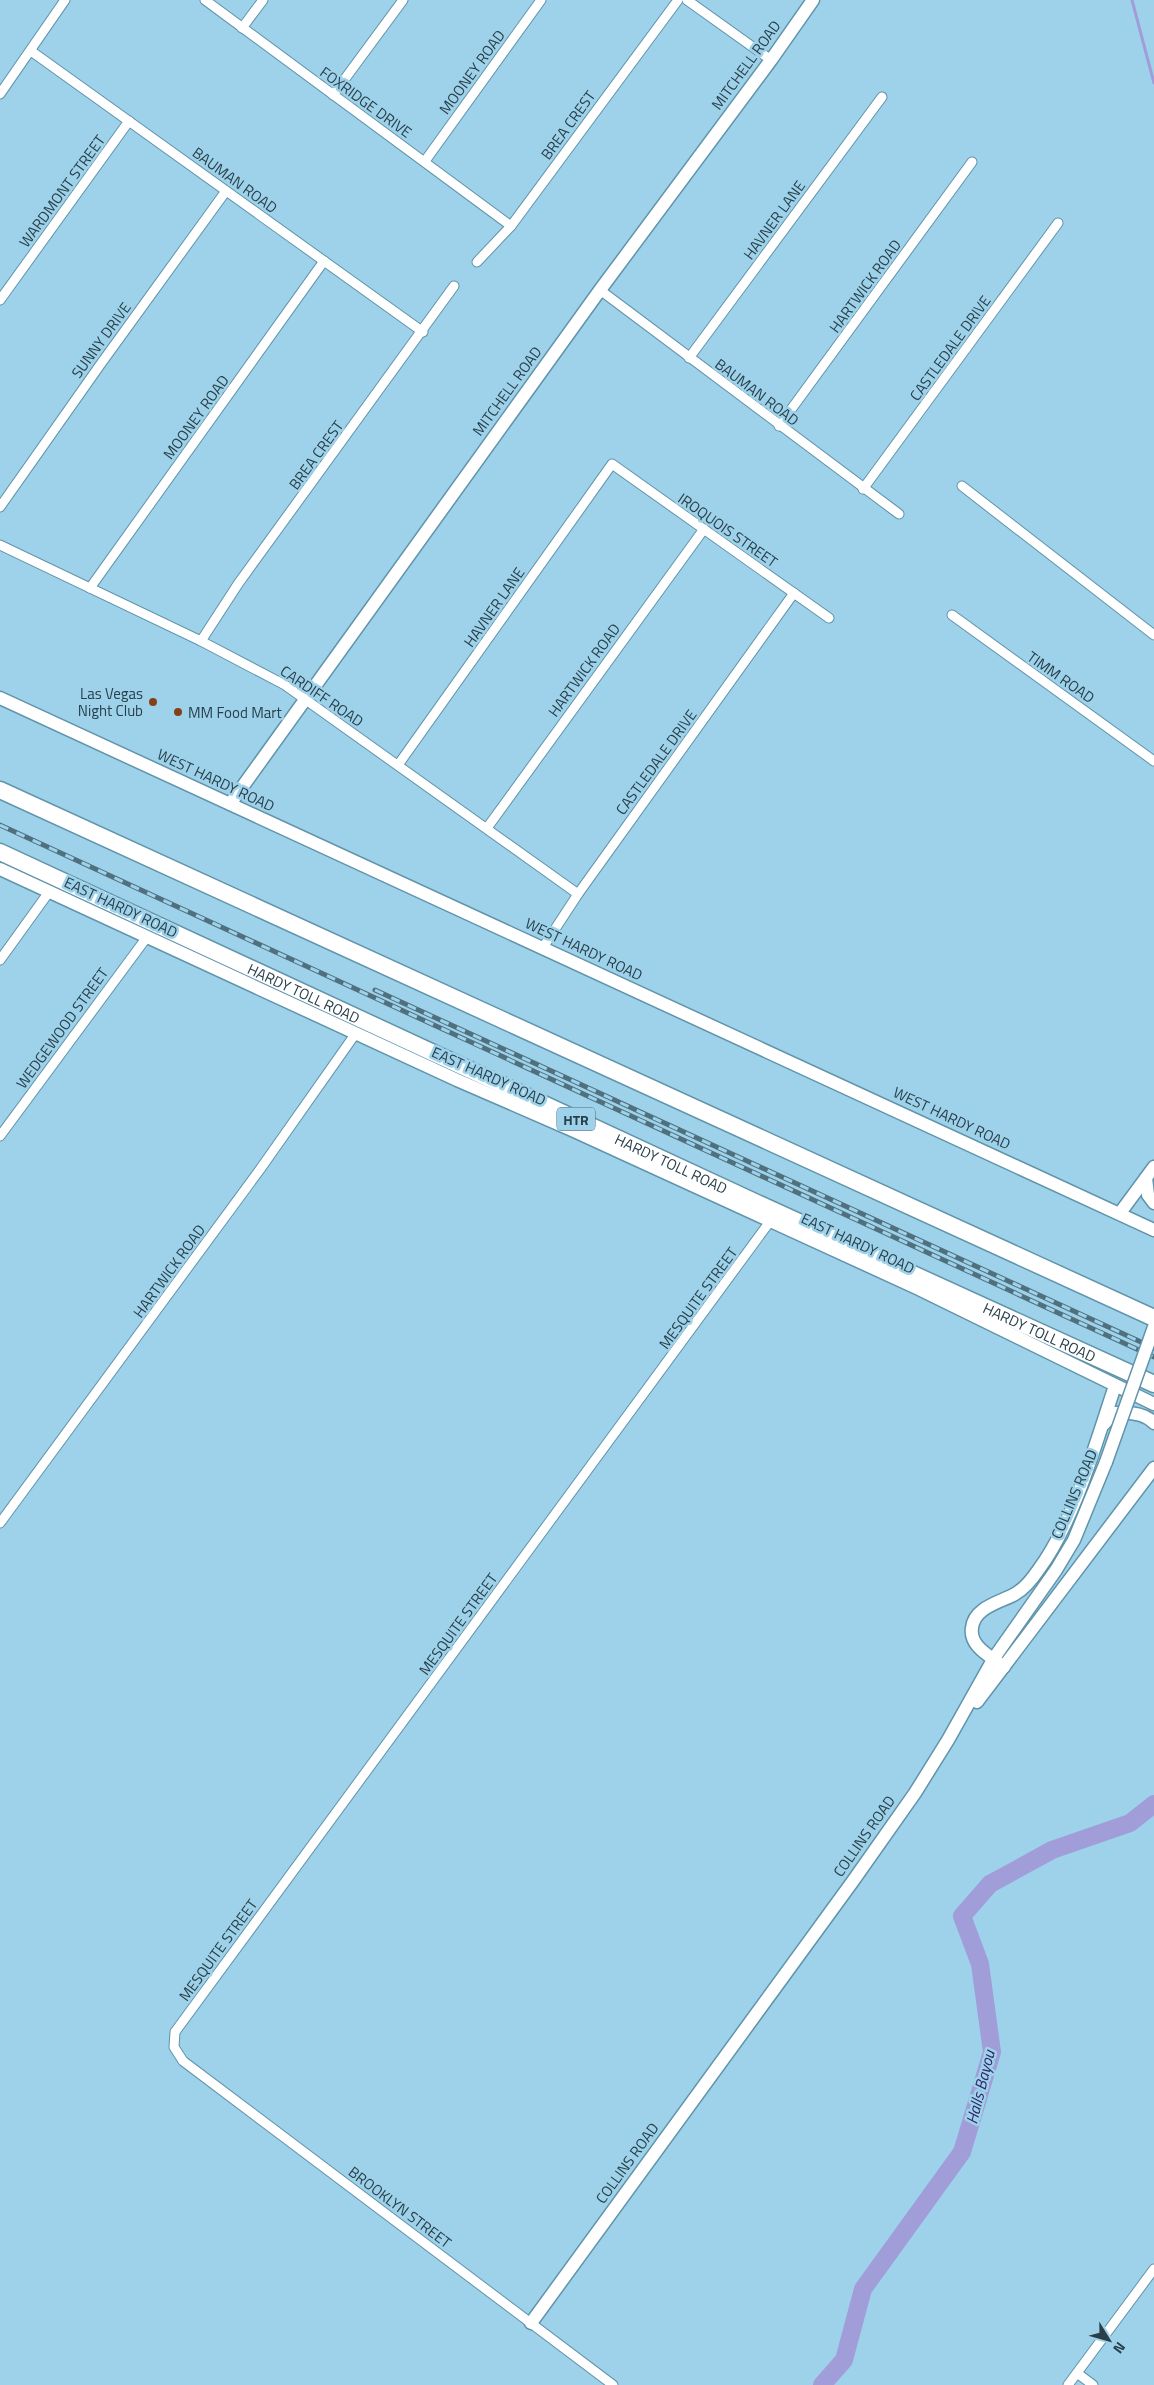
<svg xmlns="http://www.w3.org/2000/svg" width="1154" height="2385" font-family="'Titillium Web',sans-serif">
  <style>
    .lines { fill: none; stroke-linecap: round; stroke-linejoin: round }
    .stream { stroke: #a19dd9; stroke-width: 3 }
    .river { stroke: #a19dd9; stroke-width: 18 }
    .street-casing { stroke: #6094ab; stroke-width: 11 }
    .secondary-casing { stroke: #6094ab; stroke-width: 15 }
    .highway-casing { stroke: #6094ab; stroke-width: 19 }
    .street { stroke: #fff; stroke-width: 9 }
    .secondary { stroke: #fff; stroke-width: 12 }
    .highway { stroke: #fff; stroke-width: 16 }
    .rail-casing { stroke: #50707e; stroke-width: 5 }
    .rail { stroke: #9dd2ea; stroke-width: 3; stroke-dasharray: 9; stroke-linecap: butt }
    .secondary-bridge-casing { stroke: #6094ab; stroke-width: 15; stroke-linecap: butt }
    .secondary-bridge { stroke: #fff; stroke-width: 12 }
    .poi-dot { fill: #864018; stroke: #9dd2ea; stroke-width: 2 }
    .labels { text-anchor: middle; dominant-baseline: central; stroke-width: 5; stroke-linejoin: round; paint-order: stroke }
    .shield { fill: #9dd2ea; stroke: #4c6b79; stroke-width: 1 }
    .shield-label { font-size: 14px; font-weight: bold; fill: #293f49 }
    .street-label { font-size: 15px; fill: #293f49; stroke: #9dd2ea }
    .poi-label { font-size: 15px; fill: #293f49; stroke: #9dd2ea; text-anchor: end }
    .water-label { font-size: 16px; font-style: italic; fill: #2e1f65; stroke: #9dd2ea }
  </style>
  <rect width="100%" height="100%" fill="#9dd2ea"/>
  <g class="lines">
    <!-- stream -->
    <path class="stream" d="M1132,0L1154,83"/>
    <!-- river -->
    <path class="river" d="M822,2385L844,2360L863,2289L962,2152L992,2052L980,1964L962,1916L990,1884L1052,1850L1130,1823L1154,1804"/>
    <defs>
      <g id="street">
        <path d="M205,0L511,226"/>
        <path d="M687,0L771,60"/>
        <path d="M242,28L263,0"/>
        <path d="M31,51L423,332"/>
        <path d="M0,94L65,0"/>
        <path d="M333,95L403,0"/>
        <path d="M425,161L541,0"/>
        <path d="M477,262L511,226L678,0"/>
        <path d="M600,290L899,514"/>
        <path d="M0,300L129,121"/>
        <path d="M689,358L882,97"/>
        <path d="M779,426L972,162"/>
        <path d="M962,486L1154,635"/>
        <path d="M863,489L1058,223"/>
        <path d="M0,507L100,365L226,191"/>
        <path d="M0,545L201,641L285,685L578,894"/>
        <path d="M90,588L324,261"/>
        <path d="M952,615L1154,761"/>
        <path d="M201,641L238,584L454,286"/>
        <path d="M398,765L612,464L829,618"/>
        <path d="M487,828L704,529"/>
        <path d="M542,949L578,894L794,593"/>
        <path d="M0,960L49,892"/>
        <path d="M0,1136L147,937"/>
        <path d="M0,1523L261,1168L356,1033"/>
        <path d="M1077,2373L1093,2385"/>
        <path d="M613,2385L183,2061L174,2047L175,2032L771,1220"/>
        <path d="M1068,2385L1154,2269"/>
      </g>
      <g id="secondary">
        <path d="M0,698L1154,1230"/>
        <path d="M230,804L600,290L771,60L813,0"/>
        <path d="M0,869L457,1080L572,1130L919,1289L1154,1404"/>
        <path d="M1146,1178L1148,1195L1154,1203"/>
        <path d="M1120,1213L1154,1167"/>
        <path d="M1104,1424L1114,1413C1127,1412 1145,1413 1154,1423"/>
        <path d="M1004,1667C992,1657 969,1647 972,1628C974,1607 1001,1602 1015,1594C1024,1589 1033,1578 1039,1569C1074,1522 1096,1442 1115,1386"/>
        <path d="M977,1702L1154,1468"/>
        <path d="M531,2323L853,1881L915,1793L948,1740L994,1658L1056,1570L1074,1540L1106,1462"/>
      </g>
      <g id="highway">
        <path d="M0,790L1154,1318"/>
        <path id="s1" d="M0,852L757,1203L1154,1384"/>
      </g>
    </defs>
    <!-- street casing -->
    <use href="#street" class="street-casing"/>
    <!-- secondary casing -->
    <use href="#secondary" class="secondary-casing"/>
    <!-- highway casing -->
    <use href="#highway" class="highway-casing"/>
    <!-- street -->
    <use href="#street" class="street"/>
    <!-- secondary -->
    <use href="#secondary" class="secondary"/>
    <!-- highway -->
    <use href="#highway" class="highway"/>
    <defs>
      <g id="rail">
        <path d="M0,825L1154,1357"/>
        <path d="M375,990L1154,1348"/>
      </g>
    </defs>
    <!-- rail casing -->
    <use href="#rail" class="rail-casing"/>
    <!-- rail -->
    <use href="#rail" class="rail"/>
    <defs>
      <path id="secondary-bridge" d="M1106,1462L1154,1327"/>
    </defs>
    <!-- secondary-bridge casing -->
    <use href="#secondary-bridge" class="secondary-bridge-casing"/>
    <!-- secondary-bridge -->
    <use href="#secondary-bridge" class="secondary-bridge"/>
  </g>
  <!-- markers -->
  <g class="poi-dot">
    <circle cx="153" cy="702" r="5"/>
    <circle cx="178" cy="712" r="5"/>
  </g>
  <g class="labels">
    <!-- shield labels -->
    <rect class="shield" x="557" y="1107.5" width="38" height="23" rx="4"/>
    <g class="shield-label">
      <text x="576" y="1119">HTR</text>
    </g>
    <!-- street labels -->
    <g class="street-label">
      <text transform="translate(746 65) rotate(-54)">MITCHELL ROAD</text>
      <text transform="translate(472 72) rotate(-54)">MOONEY ROAD</text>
      <text transform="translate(366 102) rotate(36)">FOXRIDGE DRIVE</text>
      <text transform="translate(568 125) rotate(-54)">BREA CREST</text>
      <text transform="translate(235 180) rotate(36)">BAUMAN ROAD</text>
      <text transform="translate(62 191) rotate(-54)">WARDMONT STREET</text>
      <text transform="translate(774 220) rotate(-54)">HAVNER LANE</text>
      <text transform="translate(865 286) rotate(-54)">HARTWICK ROAD</text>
      <text transform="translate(101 340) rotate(-54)">SUNNY DRIVE</text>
      <text transform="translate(950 348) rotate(-54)">CASTLEDALE DRIVE</text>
      <text transform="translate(507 391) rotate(-54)">MITCHELL ROAD</text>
      <text transform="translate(757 392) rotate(37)">BAUMAN ROAD</text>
      <text transform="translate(196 417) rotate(-54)">MOONEY ROAD</text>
      <text transform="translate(316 455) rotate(-54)">BREA CREST</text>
      <text transform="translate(728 530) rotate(35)">IROQUOIS STREET</text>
      <text transform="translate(494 607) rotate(-55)">HAVNER LANE</text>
      <text transform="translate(584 670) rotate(-54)">HARTWICK ROAD</text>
      <text transform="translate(1061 677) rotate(35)">TIMM ROAD</text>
      <text transform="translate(322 696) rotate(34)">CARDIFF ROAD</text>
      <text transform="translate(656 762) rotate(-54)">CASTLEDALE DRIVE</text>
      <text transform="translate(216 780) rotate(25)">WEST HARDY ROAD</text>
      <text transform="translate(121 907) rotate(25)">EAST HARDY ROAD</text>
      <text transform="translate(584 949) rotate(25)">WEST HARDY ROAD</text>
      <text stroke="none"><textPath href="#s1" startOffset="335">HARDY TOLL ROAD</textPath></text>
      <text transform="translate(62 1028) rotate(-54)">WEDGEWOOD STREET</text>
      <text transform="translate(489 1076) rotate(24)">EAST HARDY ROAD</text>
      <text transform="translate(952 1118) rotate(25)">WEST HARDY ROAD</text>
      <text stroke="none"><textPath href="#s1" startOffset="740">HARDY TOLL ROAD</textPath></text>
      <text transform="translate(858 1243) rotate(25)">EAST HARDY ROAD</text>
      <text transform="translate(169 1271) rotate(-54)">HARTWICK ROAD</text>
      <text transform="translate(698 1298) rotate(-54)">MESQUITE STREET</text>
      <text stroke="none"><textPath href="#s1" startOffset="1145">HARDY TOLL ROAD</textPath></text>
      <text transform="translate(1074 1494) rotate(-67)">COLLINS ROAD</text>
      <text transform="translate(458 1624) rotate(-54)">MESQUITE STREET</text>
      <text transform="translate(864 1836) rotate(-55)">COLLINS ROAD</text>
      <text transform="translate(218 1950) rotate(-54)">MESQUITE STREET</text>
      <text transform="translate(627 2163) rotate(-54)">COLLINS ROAD</text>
      <text transform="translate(400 2207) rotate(37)">BROOKLYN STREET</text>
    </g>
    <!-- poi labels -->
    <g class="poi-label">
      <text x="143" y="693">Las Vegas<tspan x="143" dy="17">Night Club</tspan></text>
      <text x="188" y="712" text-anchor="start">MM Food Mart</text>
    </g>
    <!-- water labels -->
    <g class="water-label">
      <text transform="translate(980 2087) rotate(-76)">Halls Bayou</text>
    </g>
  </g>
  <!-- north arrow -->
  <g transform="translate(1109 2340) rotate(127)" stroke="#9dd2ea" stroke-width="4" paint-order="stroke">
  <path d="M0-4L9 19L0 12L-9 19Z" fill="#293f49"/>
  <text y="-8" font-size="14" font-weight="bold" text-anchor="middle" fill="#293f49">N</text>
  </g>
</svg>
